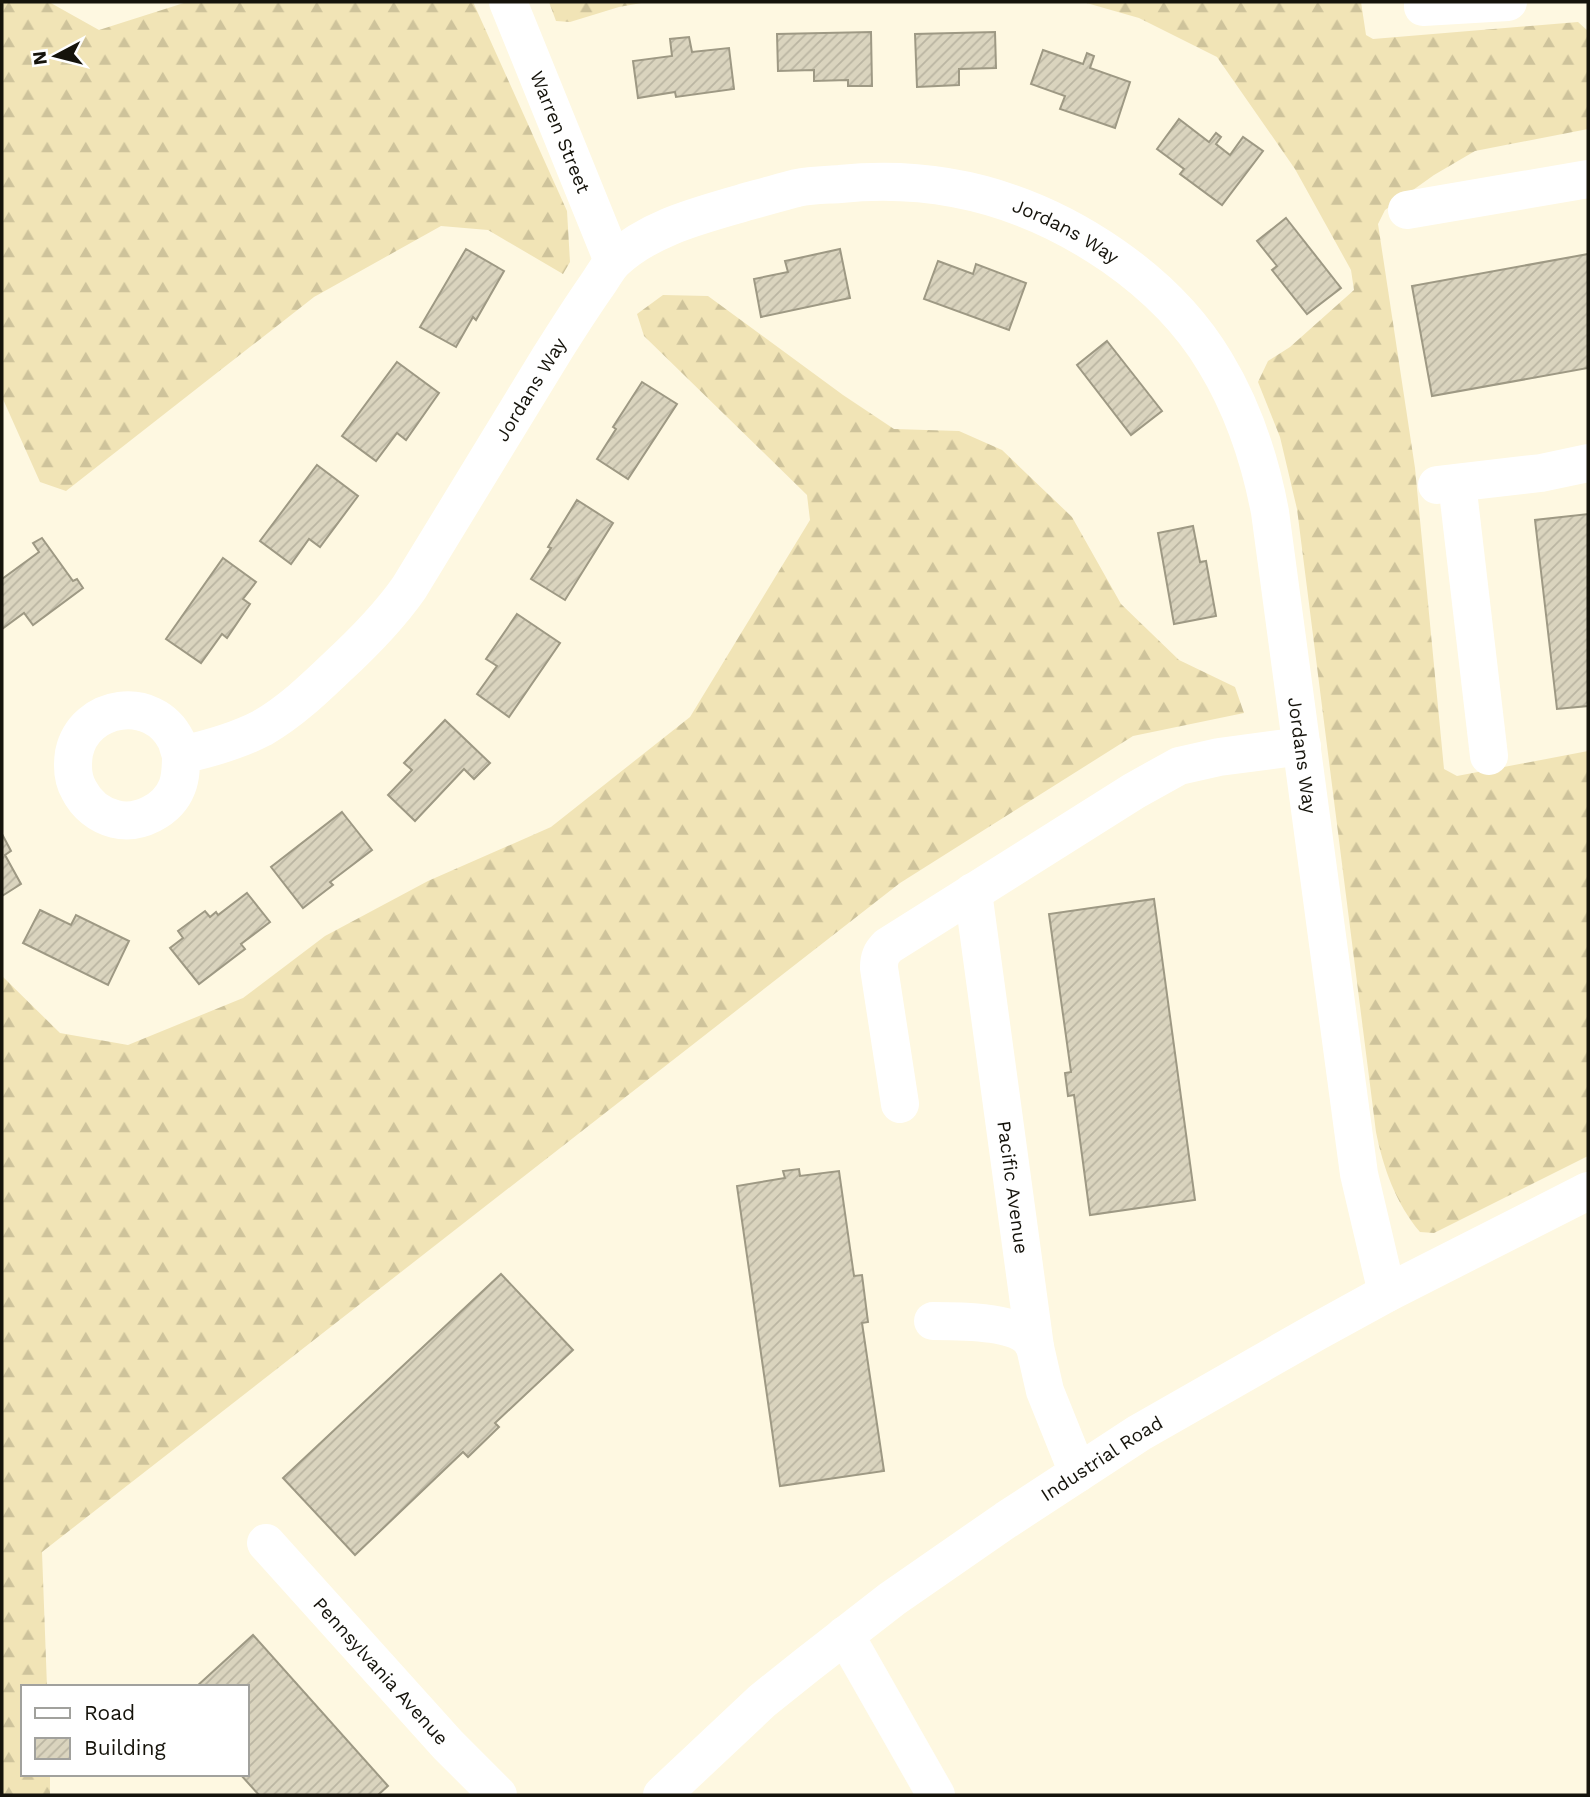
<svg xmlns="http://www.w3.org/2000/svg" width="1590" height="1797" font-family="'Work Sans',sans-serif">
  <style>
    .forest { fill: url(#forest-firs) }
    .building { fill: url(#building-hatch); stroke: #9e9984; stroke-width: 2 }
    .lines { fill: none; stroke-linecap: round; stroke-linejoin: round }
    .minor { stroke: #fff; stroke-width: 38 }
    .labels { text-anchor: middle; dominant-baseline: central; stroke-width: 7; stroke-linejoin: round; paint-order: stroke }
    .street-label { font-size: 19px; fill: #15130b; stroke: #fff }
  </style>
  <defs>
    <pattern id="forest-firs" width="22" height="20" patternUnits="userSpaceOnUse" patternTransform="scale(1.75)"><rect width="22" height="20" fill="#f1e4b6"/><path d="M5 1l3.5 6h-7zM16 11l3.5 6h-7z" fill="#cec39b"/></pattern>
    <pattern id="building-hatch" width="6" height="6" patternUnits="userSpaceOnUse" patternTransform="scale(1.75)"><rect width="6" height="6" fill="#dad4be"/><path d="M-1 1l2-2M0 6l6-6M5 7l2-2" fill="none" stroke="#bab5a2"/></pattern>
  </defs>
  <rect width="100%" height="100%" fill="#fef8e1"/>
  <!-- forest -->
  <g class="forest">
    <path d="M2,2H49L99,30L187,2H473L567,211L570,262L563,274L488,230L441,226L314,297L66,491L40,482L2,397Z"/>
    <path d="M549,2H647L619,7L570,22L556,21Z"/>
    <path d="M1083,2H1361L1366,35L1373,39L1578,22L1588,31V129L1475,151L1434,175L1385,210L1378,224L1415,468L1444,769L1457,776L1588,751V1156L1434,1233L1420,1232C1396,1204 1383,1167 1376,1132L1297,509L1280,437L1258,382L1268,361L1290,347L1354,290L1351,270L1295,169L1217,57L1139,18Z"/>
    <path d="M663,295L708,296L843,395L894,429L959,431L1002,450L1072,517L1121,604L1179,660L1235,687L1244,713L1133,736L900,883L42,1552L47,1687H23V1774H50V1795H2V976L60,1033L128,1045L243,998L325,936L428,881L551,827L690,717L810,520L807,495L644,336L637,314Z"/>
  </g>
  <!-- building -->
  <g class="building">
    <path d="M871,32L872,86H848V80L814,81V70L778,71L777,34Z"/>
    <path d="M995,32L996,68L959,69V85L917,87L915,34Z"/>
    <path d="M689,37L692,52L729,48L734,89L676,97L675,92L638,98L633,61L672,56L670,39Z"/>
    <path d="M1043,50L1083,64L1087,53L1094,56L1090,68L1130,82L1115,128L1060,109L1065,96L1031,84Z"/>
    <path d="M1179,119L1209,142L1216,133L1221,137L1216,144L1230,155L1243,137L1263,151L1222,205L1180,174L1184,169L1157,149Z"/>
    <path d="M1286,218L1341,288L1307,314L1272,270L1277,266L1257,241Z"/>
    <path d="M466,249L504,271L476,320L473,317L456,347L420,327Z"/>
    <path d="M840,249L850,298L761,317L754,279L788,272L785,261Z"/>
    <path d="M1588,254V368L1432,396L1412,286Z"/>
    <path d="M938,261L973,274L976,264L1026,283L1009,330L924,299Z"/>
    <path d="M1107,341L1162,411L1131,435L1077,365Z"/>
    <path d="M397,362L439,393L406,440L397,433L376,461L342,436Z"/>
    <path d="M642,382L677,404L628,479L597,459L616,429L613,427Z"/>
    <path d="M317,465L358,496L320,547L309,539L291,564L260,541Z"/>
    <path d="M577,500L613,523L565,600L531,579L551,548L548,547Z"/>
    <path d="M1588,514V706L1557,709L1535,520Z"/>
    <path d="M1193,526L1200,562L1206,561L1216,616L1174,624L1158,533Z"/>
    <path d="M42,538L73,581L77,579L83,588L33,625L24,613L2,629V579L39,552L33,543Z"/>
    <path d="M223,558L256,582L243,599L250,604L227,638L222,634L201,663L166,639Z"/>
    <path d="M517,614L560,643L509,717L477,694L497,666L486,659Z"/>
    <path d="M445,720L490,763L474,779L464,769L415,821L388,795L412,770L404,763Z"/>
    <path d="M342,812L372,850L330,882L333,885L303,908L271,867Z"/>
    <path d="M2,834L11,851L5,855L21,884L2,896Z"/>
    <path d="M247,893L270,922L241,944L245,949L199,984L170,948L183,938L178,931L205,911L210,917L216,912L218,915Z"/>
    <path d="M1154,899L1195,1200L1090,1215L1074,1095L1068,1096L1065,1073L1071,1072L1049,914Z"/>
    <path d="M40,910L71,925L76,915L129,941L108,985L23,943Z"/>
    <path d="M799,1169L800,1176L839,1171L854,1276L862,1275L868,1322L862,1323L884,1471L780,1486L737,1186L785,1178L783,1171Z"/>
    <path d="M501,1274L573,1350L495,1423L499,1427L468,1457L463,1452L355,1555L283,1478Z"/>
    <path d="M253,1635L388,1786L378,1795H259L240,1774H247V1687H196Z"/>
  </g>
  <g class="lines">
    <!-- minor -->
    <g class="minor">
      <path id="s1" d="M508,2L613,261"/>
      <path d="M1423,2V7L1508,2"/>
      <path d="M1407,210L1588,179"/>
      <path d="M1457,483L1489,756"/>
      <path d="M1437,485L1541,473L1588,463"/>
      <path id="s2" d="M181,755C181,766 181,777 177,787C168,810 139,825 115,819C99,815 86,804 79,790C72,778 72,766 74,753C84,704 153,694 176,740C178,745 179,750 181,755C208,749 237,741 262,728C290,712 314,689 337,667C363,643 388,618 409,588C456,511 503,434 550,357C565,333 581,308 597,285C603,277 608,266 615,260C652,226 703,215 749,201C765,197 781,192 797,188C811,185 826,185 840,184C939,174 1031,199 1113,256C1153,284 1190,320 1215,362C1243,408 1260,459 1270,512L1359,1174L1387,1293"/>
      <path id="s3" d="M973,892L1035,1347L1045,1391L1078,1473"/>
      <path d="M900,1104L879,968C879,958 881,953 888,946L1134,791L1179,766L1219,757L1302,746"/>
      <path d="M933,1321C957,1321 1012,1321 1029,1338C1031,1340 1033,1344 1035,1347"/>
      <path id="s4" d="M266,1543L448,1745L498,1795"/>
      <path d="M845,1635L936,1795"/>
      <path id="s5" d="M662,1795L762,1701L807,1665L892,1599L1006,1520L1139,1433L1316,1332L1387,1293L1588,1191"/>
    </g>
  </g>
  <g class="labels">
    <!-- street labels -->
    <g class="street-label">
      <text stroke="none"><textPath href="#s1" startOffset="140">Warren Street</textPath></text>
      <text stroke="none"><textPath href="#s2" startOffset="1496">Jordans Way</textPath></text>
      <text stroke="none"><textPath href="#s2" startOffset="866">Jordans Way</textPath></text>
      <text stroke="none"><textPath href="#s2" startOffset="2104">Jordans Way</textPath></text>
      <text stroke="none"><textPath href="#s3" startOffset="298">Pacific Avenue</textPath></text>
      <text stroke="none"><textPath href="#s5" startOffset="555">Industrial Road</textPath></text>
      <text stroke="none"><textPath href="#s4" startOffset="172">Pennsylvania Avenue</textPath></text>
    </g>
  </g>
  <!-- border -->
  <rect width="1590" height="1797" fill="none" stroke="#15130b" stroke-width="7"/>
  <!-- legend -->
  <rect x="21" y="1685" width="228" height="91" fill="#ffffff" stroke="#a1a19d" stroke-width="2"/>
  <rect x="35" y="1708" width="35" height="10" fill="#ffffff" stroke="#a1a19d" stroke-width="2"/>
  <text x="84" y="1720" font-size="21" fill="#15130b">Road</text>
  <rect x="35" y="1738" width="35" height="21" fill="url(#building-hatch)" stroke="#a1a19d" stroke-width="2"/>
  <text x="84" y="1755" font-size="21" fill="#15130b">Building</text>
  <!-- north arrow -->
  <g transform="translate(56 56) rotate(263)" stroke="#ffffff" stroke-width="5" paint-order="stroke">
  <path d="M0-5L12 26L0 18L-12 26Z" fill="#15130b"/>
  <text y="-10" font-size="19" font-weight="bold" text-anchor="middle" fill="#15130b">N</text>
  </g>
</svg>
